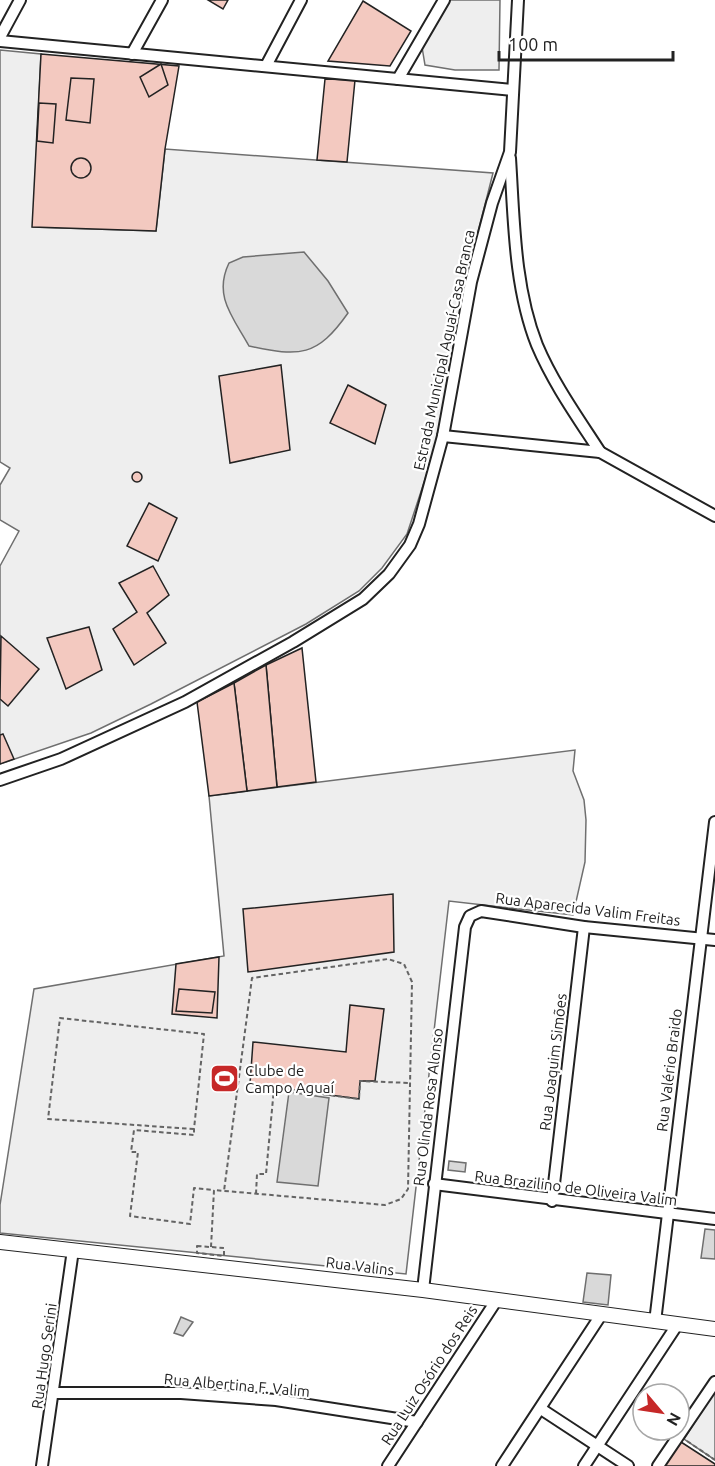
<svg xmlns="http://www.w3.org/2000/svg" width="715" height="1466" font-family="Ubuntu,sans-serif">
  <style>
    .green { fill: #eee; stroke: #6f6f6f; stroke-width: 1.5 }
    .water { fill: #d9d9d9; stroke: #6f6f6f; stroke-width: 1.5 }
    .building { fill: #f3c9c0; stroke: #222; stroke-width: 1.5 }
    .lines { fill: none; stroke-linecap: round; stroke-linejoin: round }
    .minor-casing { stroke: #222; stroke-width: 14 }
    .tertiary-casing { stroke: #222; stroke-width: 16 }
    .path { stroke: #646464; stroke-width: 2; stroke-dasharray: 4.5 3; stroke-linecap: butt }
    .minor { stroke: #fff; stroke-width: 10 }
    .tertiary { stroke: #fff; stroke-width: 14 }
    .labels { text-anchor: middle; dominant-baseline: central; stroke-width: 4.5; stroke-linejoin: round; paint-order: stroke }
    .street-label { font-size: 15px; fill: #222; stroke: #fff }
    .poi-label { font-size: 15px; fill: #222; stroke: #fff; text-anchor: start }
  </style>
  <rect width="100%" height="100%" fill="#fff"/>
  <!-- green -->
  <g class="green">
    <path d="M450,0H500L499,70H455L425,65L422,47Z"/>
    <path d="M0,50L41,54L33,227L156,231L165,149L493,173L471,260L438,440L407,534L382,568L359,591L306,624L151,704L91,733L0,764V566L19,531L0,520V485L10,468L0,462Z"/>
    <path d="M575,750L573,771L584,800L586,820L585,862L573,915L449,901L406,1274L0,1233V1205L34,989L224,956L209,796Z"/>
    <path d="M715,1391V1460L684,1439Z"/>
  </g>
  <!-- water -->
  <g class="water">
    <path d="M304,252L328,281L348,313C317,357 300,357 249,346C233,317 213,296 229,263L243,257Z"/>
    <path d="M289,1092L329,1098L318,1186L277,1182Z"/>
    <path d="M449,1161L466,1163L465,1172L448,1170Z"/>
    <path d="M705,1229L715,1230V1259L701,1258Z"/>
    <path d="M587,1273L611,1275L608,1305L583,1302Z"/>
    <path d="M181,1317L193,1322L183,1336L174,1333Z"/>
  </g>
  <!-- building -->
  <g class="building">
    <path d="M208,0H228L223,9Z"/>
    <path d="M363,1L411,31L390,66L328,61Z"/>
    <path d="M41,54L179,66L165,149L156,231L32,227Z"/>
    <path d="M161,64L168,85L149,97L140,77Z"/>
    <path d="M71,78L94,79L90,123L66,120Z"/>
    <path d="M325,79L355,80L347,162L317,160Z"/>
    <path d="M39,103L56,104L53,143L37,141Z"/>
    <circle cx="81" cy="168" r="10"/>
    <path d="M281,365L290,450L230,463L219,376Z"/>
    <path d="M348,385L386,405L375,444L330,423Z"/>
    <circle cx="137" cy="477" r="5"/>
    <path d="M149,503L177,518L158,561L127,546Z"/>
    <path d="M153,566L169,595L147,613L166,643L134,665L113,629L137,612L119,583Z"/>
    <path d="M89,627L102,670L66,689L47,638Z"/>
    <path d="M1,636L39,669L8,706L0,699Z"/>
    <path d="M302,648L316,782L277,787L266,665Z"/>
    <path d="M266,665L277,787L247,791L234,683Z"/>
    <path d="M234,683L247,791L209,796L197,702Z"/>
    <path d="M3,734L14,759L0,764V735Z"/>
    <path d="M393,894L394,952L248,972L243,909Z"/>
    <path d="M219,957L217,1018L172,1014L176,964Z"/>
    <path d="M179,989L215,992L212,1013L176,1011Z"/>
    <path d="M350,1005L384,1009L375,1081H360L359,1099L250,1084L253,1042L346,1052Z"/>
    <path d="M681,1442L715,1464V1466H664Z"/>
  </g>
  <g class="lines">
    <defs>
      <g id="minor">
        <path d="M0,37L20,0"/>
        <path d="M0,41L513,90"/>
        <path d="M132,54L162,0"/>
        <path d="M266,66L301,0"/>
        <path d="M398,79L444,0"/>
        <path d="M510,158C514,219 514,287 537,345C553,383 578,418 600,452"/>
        <path d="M443,436L600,452L715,516"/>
        <path d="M0,780L61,759L185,702L293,642L363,599L389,574L410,545L419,524L443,436L471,282L492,203L510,152L518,0"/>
        <path d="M434,1184L715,1219"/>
        <path d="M552,1201L584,927"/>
        <path d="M423,1290L465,927L470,916L481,911L584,927L715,940"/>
        <path d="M655,1322L715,822"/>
        <path d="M55,1393H181L276,1400L417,1422"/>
        <path d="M541,1409L628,1466"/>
        <path d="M42,1466L73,1250"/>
        <path d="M388,1466L496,1301"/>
        <path d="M502,1466L601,1315"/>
        <path d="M584,1466L677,1325"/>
        <path d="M658,1466L715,1382"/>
      </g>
      <path id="tertiary" d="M0,1242L423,1290L715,1329"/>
    </defs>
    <!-- minor casing -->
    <use href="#minor" class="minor-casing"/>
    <!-- tertiary casing -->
    <use href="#tertiary" class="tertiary-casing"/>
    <!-- path -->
    <g class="path">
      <path d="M194,1129L48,1119L60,1018L204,1034L194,1129V1135L134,1130L131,1152H138L130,1216L190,1224L194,1188L214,1190"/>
      <path d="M256,1194L257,1174H266L274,1088L359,1099L360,1081L410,1083"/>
      <path d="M197,1246L224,1248V1256L197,1253Z"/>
      <path d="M211,1247L214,1190L385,1205L401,1199L408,1189L412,982L404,964L388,959L252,978L224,1191"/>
      <path d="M687,1441L715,1460"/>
    </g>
    <!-- minor -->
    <use href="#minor" class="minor"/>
    <!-- tertiary -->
    <use href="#tertiary" class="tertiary"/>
  </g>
  <!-- icons -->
  <defs>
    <symbol id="stadium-square" viewBox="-11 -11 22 22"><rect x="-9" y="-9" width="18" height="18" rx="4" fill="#c62828" stroke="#fff"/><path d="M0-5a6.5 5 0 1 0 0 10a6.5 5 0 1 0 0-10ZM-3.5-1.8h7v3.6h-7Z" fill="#fff"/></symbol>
  </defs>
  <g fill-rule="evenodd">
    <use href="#stadium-square" x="208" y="1062" width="33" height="33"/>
  </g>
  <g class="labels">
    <!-- street labels -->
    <g class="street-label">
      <text transform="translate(444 350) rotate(-78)">Estrada Municipal Aguaí-Casa Branca</text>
      <text transform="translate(588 909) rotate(7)">Rua Aparecida Valim Freitas</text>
      <text transform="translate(553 1062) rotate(-83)">Rua Joaquim Simões</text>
      <text transform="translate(669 1070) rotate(-83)">Rua Valério Braido</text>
      <text transform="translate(428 1107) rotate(-83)">Rua Olinda Rosa Alonso</text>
      <text transform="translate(576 1188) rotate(7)">Rua Brazilino de Oliveira Valim</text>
      <text transform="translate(360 1266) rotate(7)">Rua Valins</text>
      <text transform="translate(44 1356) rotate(-82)">Rua Hugo Serini</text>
      <text transform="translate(429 1375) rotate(-57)">Rua Luiz Osório dos Reis</text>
      <text transform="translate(237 1385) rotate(5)">Rua Albertina F. Valim</text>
    </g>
    <!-- poi labels -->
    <g class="poi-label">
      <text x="245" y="1070">Clube de<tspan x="245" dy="17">Campo Aguaí</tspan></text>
    </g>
  </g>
  <!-- north arrow -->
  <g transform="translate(661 1412) rotate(119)"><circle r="28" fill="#ffffff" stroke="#a7a7a7" stroke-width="1.5"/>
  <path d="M0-4.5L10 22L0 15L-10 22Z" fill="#c62828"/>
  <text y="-9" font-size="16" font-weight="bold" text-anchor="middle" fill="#222222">N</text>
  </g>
  <!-- scale -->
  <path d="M499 51v9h174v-9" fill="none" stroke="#222222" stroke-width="3"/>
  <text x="508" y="51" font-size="18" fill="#222222" stroke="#ffffff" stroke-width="4.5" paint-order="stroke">100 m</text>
</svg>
